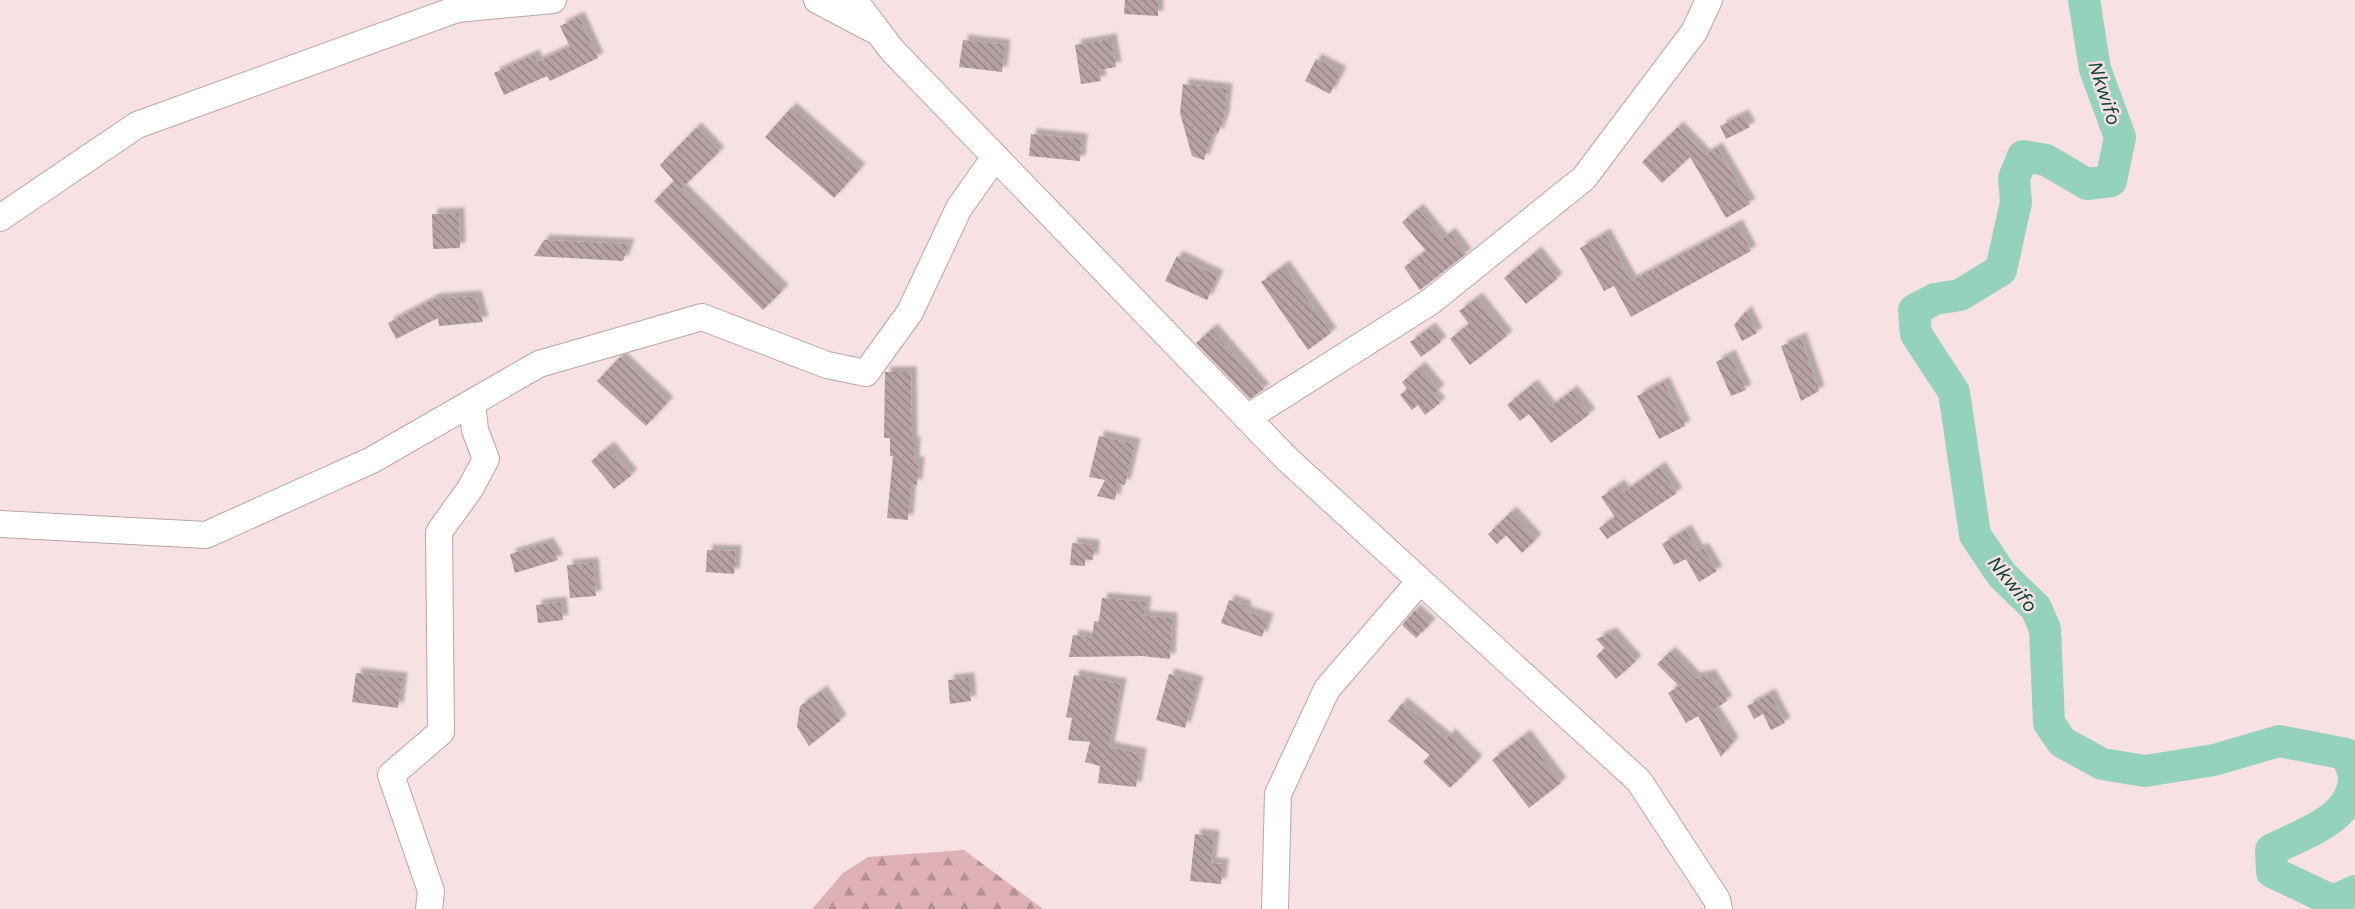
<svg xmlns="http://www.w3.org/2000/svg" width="2355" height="909" font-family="'Work Sans',sans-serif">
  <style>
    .forest { fill: url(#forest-firs) }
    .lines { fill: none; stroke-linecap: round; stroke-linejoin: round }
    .river { stroke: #94d2bd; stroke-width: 32 }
    .building { fill: url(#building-back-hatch); filter: url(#shadow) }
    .minor-casing { stroke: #baa5a7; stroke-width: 28 }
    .minor { stroke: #fff; stroke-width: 26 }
    .labels { text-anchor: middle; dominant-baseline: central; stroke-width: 5; stroke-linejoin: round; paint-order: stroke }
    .water-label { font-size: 20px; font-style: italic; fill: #084032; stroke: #f7e1e2 }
  </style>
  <defs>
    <pattern id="forest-firs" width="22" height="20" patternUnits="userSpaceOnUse" patternTransform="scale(1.5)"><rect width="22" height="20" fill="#deb1b5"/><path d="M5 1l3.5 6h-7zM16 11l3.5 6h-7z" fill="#b69194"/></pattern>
    <pattern id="building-back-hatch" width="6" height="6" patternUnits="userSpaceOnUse" patternTransform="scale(1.5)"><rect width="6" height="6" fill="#b6a1a3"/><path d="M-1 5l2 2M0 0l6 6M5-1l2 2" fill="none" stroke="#968486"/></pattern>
    <filter id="shadow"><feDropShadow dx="5.5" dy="-5.5" stdDeviation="1.5" flood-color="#0004"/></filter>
  </defs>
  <rect width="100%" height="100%" fill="#f7e1e2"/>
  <!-- forest -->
  <path class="forest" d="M964,850L1043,909H812L843,873L868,857Z"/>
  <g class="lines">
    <!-- river -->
    <path class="river" d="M2084,0L2095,69L2120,137L2111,181L2087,184L2046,160L2023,156L2014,178L2016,202L2001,270L1960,295L1935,299L1914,310L1916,334L1954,392L1975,535L2002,575L2036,608L2045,629L2049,723L2062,742L2102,764L2145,771L2214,760L2279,741L2346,754C2348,760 2353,769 2354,776C2355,819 2302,834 2271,850L2272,872L2333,901L2355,891"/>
  </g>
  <!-- building -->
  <g class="building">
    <path d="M1125,0H1158V16L1124,14Z"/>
    <path d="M579,17L598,58L550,81L547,76L504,95L494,73L534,55L537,62L570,47L560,26Z"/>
    <path d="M1111,39L1116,67L1099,70L1101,81L1081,84L1075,45Z"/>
    <path d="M963,40L1005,45L1002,72L959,67Z"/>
    <path d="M1316,59L1341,72L1330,94L1305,81Z"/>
    <path d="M1183,84L1227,89L1224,117L1218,134L1213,133L1204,160L1192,156L1180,113Z"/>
    <path d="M791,108L860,169L834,198L765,137Z"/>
    <path d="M1743,115L1750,127L1726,139L1720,126Z"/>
    <path d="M1678,127L1705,155L1717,148L1750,204L1726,218L1690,157L1662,183L1642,162Z"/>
    <path d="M696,128L719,152L681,189L783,290L763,310L654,201L674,181L660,165Z"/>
    <path d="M1031,134L1082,139L1080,161L1029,156Z"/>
    <path d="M1418,209L1442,239L1450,233L1466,254L1420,290L1404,267L1426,251L1402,222Z"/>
    <path d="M459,213L460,248L433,249L432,214Z"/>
    <path d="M1737,225L1751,251L1631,317L1614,286L1604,291L1580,248L1605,234L1631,281Z"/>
    <path d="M544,240L629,244L623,261L534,256Z"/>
    <path d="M1536,252L1557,279L1526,304L1504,278Z"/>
    <path d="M1177,256L1218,276L1207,300L1165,281Z"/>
    <path d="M1284,266L1331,333L1308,350L1261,282Z"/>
    <path d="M476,296L483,322L439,326L438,318L396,339L388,323L434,299Z"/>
    <path d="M1477,298L1507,336L1470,365L1450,339L1469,324L1459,311Z"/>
    <path d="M1746,311L1757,333L1742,341L1734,325Z"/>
    <path d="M1430,328L1441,342L1421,357L1410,342Z"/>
    <path d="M1212,329L1264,389L1250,399L1196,343Z"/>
    <path d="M1801,338L1819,391L1801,401L1781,346Z"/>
    <path d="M1730,355L1746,390L1731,396L1716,362Z"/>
    <path d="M620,357L668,402L646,426L597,381Z"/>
    <path d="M1420,367L1439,390L1433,395L1440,403L1425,415L1418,405L1412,410L1400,395L1407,389L1402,382Z"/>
    <path d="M885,372H911L912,442H915L914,462H919L917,485L911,484L908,520L887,518L893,456H890V438H884Z"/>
    <path d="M1664,382L1685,426L1659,439L1637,396Z"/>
    <path d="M1532,385L1550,407L1572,391L1590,414L1551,443L1529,414L1520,421L1507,405Z"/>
    <path d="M1099,436L1135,444L1125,485L1118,483L1115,500L1097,496L1105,480L1089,477Z"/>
    <path d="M609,447L632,475L614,489L591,461Z"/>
    <path d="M1660,467L1677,493L1607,539L1599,528L1615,517L1601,497L1619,485L1624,492Z"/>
    <path d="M1511,512L1536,539L1522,553L1506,535L1497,544L1488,534Z"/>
    <path d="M1686,530L1698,551L1703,548L1717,571L1699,582L1686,559L1674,565L1662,544Z"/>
    <path d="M548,543L558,560L515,573L510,554Z"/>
    <path d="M1072,543L1094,545L1093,560L1085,559V566L1070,565Z"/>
    <path d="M707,550L736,551L734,574L706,572Z"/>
    <path d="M593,563L596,596L570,598L567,565Z"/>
    <path d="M1102,598L1146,602L1144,616L1172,618L1170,659L1142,656L1069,657L1073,635L1092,638L1094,621L1099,622Z"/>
    <path d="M1229,600L1246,606L1245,611L1268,619L1262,637L1221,623Z"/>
    <path d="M561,602L563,620L538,623L536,605Z"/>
    <path d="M1415,610L1430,624L1416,638L1402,625Z"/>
    <path d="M1611,633L1636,661L1616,679L1596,656L1605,648L1596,639Z"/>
    <path d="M1670,652L1695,678L1710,675L1727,701L1713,710L1733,742L1721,757L1698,716L1686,723L1668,693L1679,686L1657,664Z"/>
    <path d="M356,673L402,678L398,708L352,702Z"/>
    <path d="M1169,674L1198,682L1185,728L1156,720Z"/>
    <path d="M1074,675L1121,684L1109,747L1141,754L1136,787L1098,783L1100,766L1085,762L1090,742L1068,740L1072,718L1066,717Z"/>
    <path d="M969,678L971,701L950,704L948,680Z"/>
    <path d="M822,691L841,720L809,746L797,727L800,706Z"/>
    <path d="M1770,694L1785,723L1771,730L1763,714L1754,719L1747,706Z"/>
    <path d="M1402,703L1446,739L1450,734L1477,761L1450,788L1423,762L1430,755L1388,721Z"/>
    <path d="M1525,735L1561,783L1529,808L1492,760Z"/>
    <path d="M1195,834L1214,836L1211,863L1223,864L1221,884L1190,881Z"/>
  </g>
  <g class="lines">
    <defs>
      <g id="minor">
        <path d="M817,0L872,29"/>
        <path d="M854,0L892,50L1287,459L1639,781L1717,900L1719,909"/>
        <path d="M0,218L137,125L457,9L553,0"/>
        <path d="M1247,418L1430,302L1584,178L1694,32L1709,0"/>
        <path d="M0,524L206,535L372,460L539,364L702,317L827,365L866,373L910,312L959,208L995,157"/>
        <path d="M429,909L431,891L391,775L441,732L439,532L470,489L486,459L475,430L472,403"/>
        <path d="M1275,909L1278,794L1327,689L1420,581"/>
      </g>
    </defs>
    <!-- minor casing -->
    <use href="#minor" class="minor-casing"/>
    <!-- minor -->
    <use href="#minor" class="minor"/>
  </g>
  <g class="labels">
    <!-- water labels -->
    <g class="water-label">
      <text transform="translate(2105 93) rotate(72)">Nkwifo</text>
      <text transform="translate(2013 584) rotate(51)">Nkwifo</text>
    </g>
  </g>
</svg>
